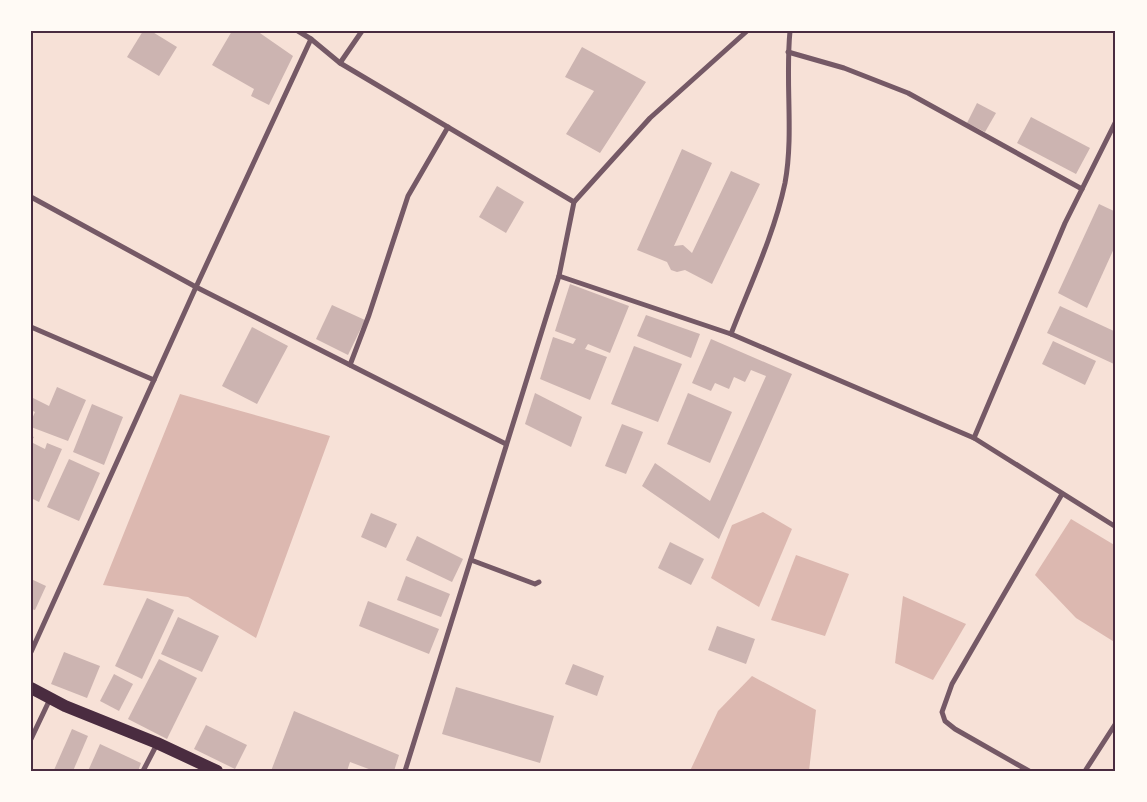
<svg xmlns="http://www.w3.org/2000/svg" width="1147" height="802" font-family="Lato,sans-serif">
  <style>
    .water { fill: #dcb8b0 }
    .building { fill: #ccb4b1 }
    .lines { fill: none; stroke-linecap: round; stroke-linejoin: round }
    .minor { stroke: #755966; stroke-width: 5 }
    .primary { stroke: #4a2c40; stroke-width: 12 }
    .neatline { fill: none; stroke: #4a2c40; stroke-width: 2 }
  </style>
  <rect width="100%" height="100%" fill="#f7e1d7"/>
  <!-- water -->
  <g class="water">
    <path d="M180,394L330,436L256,638L188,597L103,585Z"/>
    <path d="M763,512L792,529L759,607L711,578L732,525Z"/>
    <path d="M1071,519L1116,546V643L1076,618L1035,575Z"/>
    <path d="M796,555L849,574L825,636L771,620Z"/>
    <path d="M903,596L966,624L933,680L895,663Z"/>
    <path d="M752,676L816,710L809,771H690L718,711Z"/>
  </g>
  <!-- building -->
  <g class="building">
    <path d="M143,31H151L177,47L159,76L127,57Z"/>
    <path d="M232,31H257L293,56L269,105L251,96L254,89L212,65Z"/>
    <path d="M582,47L646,82L600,153L566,134L594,91L565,77Z"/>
    <path d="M977,103L996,113L985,132L967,123Z"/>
    <path d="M1031,117L1090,148L1076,174L1017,143Z"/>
    <path d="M682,149L712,163L674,246L683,245L692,253L731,171L760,184L712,284L685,270L677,272L671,270L667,262L637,250Z"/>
    <path d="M497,186L524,202L506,233L479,217Z"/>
    <path d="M1099,204L1116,212V244L1087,308L1058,293Z"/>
    <path d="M570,284L629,306L610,353L588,344L585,349L607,357L590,400L540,379L553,337L573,344L576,339L555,331Z"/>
    <path d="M332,305L365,320L348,355L316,339Z"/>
    <path d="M1060,306L1116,332V359L1114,364L1047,333Z"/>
    <path d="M646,315L700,334L691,358L637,336Z"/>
    <path d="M252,327L288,346L257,404L222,386Z"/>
    <path d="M711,339L792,374L719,539L642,486L655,463L710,501L766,376L751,370L745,382L734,377L729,389L715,383L711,391L692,383Z"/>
    <path d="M1053,341L1096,361L1085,385L1042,364Z"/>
    <path d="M634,346L682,364L658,422L611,404Z"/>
    <path d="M57,387L86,400L68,441L31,427V421L35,412L31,410L33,398L49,406Z"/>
    <path d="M535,393L582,417L571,447L525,424Z"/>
    <path d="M688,393L732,412L710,463L667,444Z"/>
    <path d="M92,404L123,417L104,465L73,452Z"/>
    <path d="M622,424L643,432L626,474L605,466Z"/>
    <path d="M31,436L34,437L31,442L45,449L47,443L62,449L39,502L31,498Z"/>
    <path d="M69,459L100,473L79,521L47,507Z"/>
    <path d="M371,513L397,524L386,548L361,537Z"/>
    <path d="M417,536L463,559L452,582L406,560Z"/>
    <path d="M670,542L704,559L691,585L658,568Z"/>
    <path d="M406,576L450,594L441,617L397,600Z"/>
    <path d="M31,579L46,586L35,610L31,609Z"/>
    <path d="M147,598L174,610L142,679L115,666Z"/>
    <path d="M368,601L439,629L429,654L359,626Z"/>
    <path d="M178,617L219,636L202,672L161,654Z"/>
    <path d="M717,626L755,639L746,664L708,650Z"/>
    <path d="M64,652L100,666L87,698L51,684Z"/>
    <path d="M159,659L197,678L167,739L128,719Z"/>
    <path d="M573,664L604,676L597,696L565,684Z"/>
    <path d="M114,674L133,684L119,711L100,701Z"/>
    <path d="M456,687L554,716L540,763L442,734Z"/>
    <path d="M294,711L399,755L394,771H374L350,762L347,771H271Z"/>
    <path d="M206,725L247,745L235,769L194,749Z"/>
    <path d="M72,729L88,736L73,771H56L54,770Z"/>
    <path d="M100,744L141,763L138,771H88Z"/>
  </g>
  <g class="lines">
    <!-- minor -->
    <g class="minor">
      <path d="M298,31L311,39L340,63L574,202"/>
      <path d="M788,52L844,68L908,93L1082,189"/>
      <path d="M340,63L362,31"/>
      <path d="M31,197L196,287L506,444"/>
      <path d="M559,276L731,334L974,438L1116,527"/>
      <path d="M31,327L154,380"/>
      <path d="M731,334C750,285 774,235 785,183C794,134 785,82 790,31"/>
      <path d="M350,365L369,315L408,196L448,127"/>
      <path d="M974,438L1065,223L1116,121"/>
      <path d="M471,560L535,584L539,582"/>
      <path d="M31,652L196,287L311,39"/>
      <path d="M31,739L50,699"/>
      <path d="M143,771L157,744"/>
      <path d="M405,771L559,276L574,202L650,118L747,31"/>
      <path d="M1029,771L955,729L945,721L942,712L952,684L1062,494"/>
      <path d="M1085,771L1116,723"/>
    </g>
    <!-- primary -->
    <path class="primary" d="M31,688L65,706L157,743L217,771"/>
  </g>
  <!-- border -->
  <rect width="1147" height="802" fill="none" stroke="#fffaf5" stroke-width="65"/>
  <rect x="32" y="32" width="1082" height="738" class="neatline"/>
</svg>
